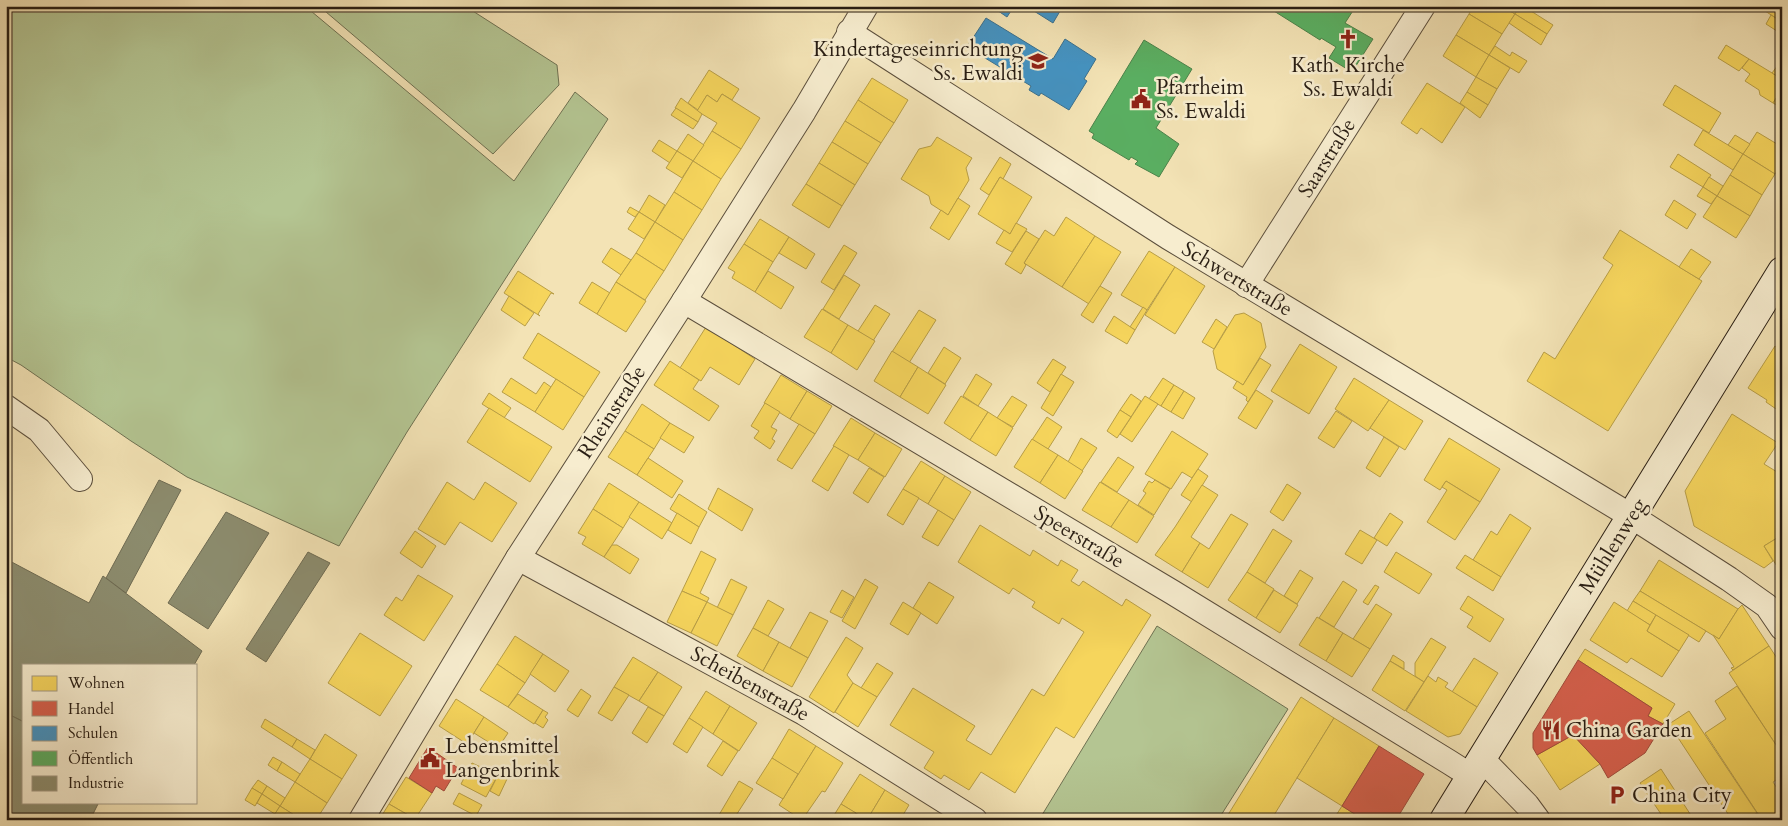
<svg xmlns="http://www.w3.org/2000/svg" width="1788" height="826" font-family="Cardo,serif">
  <style>
    .green { fill: #b4c592; stroke: #6e7152 }
    .homes { fill: #f6d55c; stroke: #b89e46 }
    .shops { fill: #d6604d; stroke: #a24c3c }
    .schools { fill: #4393c3; stroke: #3b708e }
    .public { fill: #5aae61; stroke: #4b824a }
    .industry { fill: #8c8c6e; stroke: #6e6b53 }
    .lines { fill: none; stroke-linecap: round; stroke-linejoin: round }
    .minor-casing { stroke: #5b4e3c; stroke-width: 26 }
    .secondary-casing { stroke: #281d13; stroke-width: 30 }
    .minor { stroke: #f7edcf; stroke-width: 24 }
    .secondary { stroke: #f7edcf; stroke-width: 28 }
    .labels { text-anchor: middle; dominant-baseline: central; stroke-width: 5; stroke-linejoin: round; paint-order: stroke }
    .poi-label { font-size: 21px; fill: #281d13; stroke: #f7edcf; text-anchor: start }
    .street-label { font-size: 21px; fill: #281d13; stroke: #f7edcf }
  </style>
  <rect width="100%" height="100%" fill="#f3e3b5"/>
  <filter id="stains"><feTurbulence type="fractalNoise" baseFrequency=".004" numOctaves="4"/><feColorMatrix values="0 0 0 0 .2 0 0 0 0 .09 0 0 0 0 .02 0 0 0 .5 -.17"/></filter>
  <radialGradient id="worn" r=".72"><stop offset=".6" stop-color="#630" stop-opacity="0"/><stop offset="1" stop-color="#630" stop-opacity=".3"/></radialGradient>
  <!-- green -->
  <g class="green">
    <path d="M6,6H305L514,181L575,92L608,119L407,432L339,546L187,477L131,441L21,365L6,357Z"/>
    <path d="M319,6H465L557,65L559,85L493,154Z"/>
    <path d="M1157,626L1288,709L1218,820H1039Z"/>
  </g>
  <!-- homes -->
  <g class="homes">
    <path d="M1473,6H1502L1515,14L1502,34L1469,14Z"/>
    <path d="M1502,6H1520L1515,14Z"/>
    <path d="M1520,6H1523L1553,25L1547,34L1515,14Z"/>
    <path d="M1764,6H1782V22L1762,9Z"/>
    <path d="M1469,14L1502,34L1489,55L1456,35Z"/>
    <path d="M1515,14L1547,34L1541,45L1509,23Z"/>
    <path d="M1771,15L1782,22L1780,33L1766,24Z"/>
    <path d="M1456,35L1489,55L1476,77L1443,56Z"/>
    <path d="M1726,45L1749,59L1739,71L1718,58Z"/>
    <path d="M1495,46L1510,56L1512,52L1527,61L1519,73L1489,55Z"/>
    <path d="M1489,55L1510,68L1497,89L1476,77Z"/>
    <path d="M1749,59L1782,79V89L1773,103L1760,95L1759,90L1745,81L1750,74L1742,68Z"/>
    <path d="M1778,65L1782,67V79L1772,73Z"/>
    <path d="M709,70L739,89L732,100L722,94L717,102L707,95L698,110L688,103Z"/>
    <path d="M1476,77L1497,89L1488,105L1467,92Z"/>
    <path d="M872,78L908,100L894,123L858,100Z"/>
    <path d="M1427,83L1465,107L1442,143L1421,128L1417,134L1401,123Z"/>
    <path d="M1675,85L1721,113L1709,133L1663,105Z"/>
    <path d="M1782,89V108L1773,103Z"/>
    <path d="M1467,92L1488,105L1480,118L1460,103Z"/>
    <path d="M722,94L760,118L741,149L712,131L717,123L697,111L707,95L717,102Z"/>
    <path d="M681,98L702,114L698,122L675,108Z"/>
    <path d="M858,100L894,123L881,143L845,121Z"/>
    <path d="M676,108L698,122L693,129L671,115Z"/>
    <path d="M845,121L881,143L868,164L832,142Z"/>
    <path d="M1703,130L1743,154L1733,170L1694,145Z"/>
    <path d="M712,131L741,149L721,179L693,161Z"/>
    <path d="M1757,132L1782,147V164L1775,174L1743,154Z"/>
    <path d="M688,134L704,145L693,161L677,151Z"/>
    <path d="M1735,135L1750,144L1743,154L1728,145Z"/>
    <path d="M937,137L972,158L966,168L969,180L948,215L931,204L929,196L901,179L919,149L931,146Z"/>
    <path d="M659,140L677,151L670,163L652,151Z"/>
    <path d="M832,142L868,164L855,185L819,163Z"/>
    <path d="M677,151L693,161L682,178L666,168Z"/>
    <path d="M1678,154L1711,175L1703,187L1670,167Z"/>
    <path d="M1743,154L1775,174L1762,195L1730,175Z"/>
    <path d="M1000,157L1011,164L1003,179L1000,177L989,195L980,189Z"/>
    <path d="M693,161L721,179L702,210L674,192Z"/>
    <path d="M819,163L855,185L842,206L806,184Z"/>
    <path d="M1730,175L1762,195L1750,216L1717,196Z"/>
    <path d="M1000,177L1032,197L1010,234L978,214Z"/>
    <path d="M1709,177L1723,186L1717,196L1703,187Z"/>
    <path d="M806,184L842,206L829,228L792,205Z"/>
    <path d="M1703,187L1717,196L1711,204L1697,196Z"/>
    <path d="M674,192L702,210L683,240L655,222Z"/>
    <path d="M649,195L665,205L655,222L639,212Z"/>
    <path d="M1717,196L1750,216L1736,238L1703,217Z"/>
    <path d="M958,198L970,206L949,240L930,228L941,210L948,215Z"/>
    <path d="M1674,200L1696,214L1687,229L1665,215Z"/>
    <path d="M630,207L639,212L635,217L627,212Z"/>
    <path d="M639,212L655,222L644,239L628,229Z"/>
    <path d="M1066,217L1095,236L1062,287L1024,263L1045,230L1054,236Z"/>
    <path d="M760,219L789,237L773,262L744,244Z"/>
    <path d="M655,222L683,240L664,271L636,253Z"/>
    <path d="M1016,223L1027,229L1012,252L996,243L1004,230L1010,234Z"/>
    <path d="M1620,230L1702,281L1608,431L1527,381L1544,352L1555,359L1613,265L1603,258Z"/>
    <path d="M1026,231L1039,239L1024,263L1026,265L1021,274L1005,264Z"/>
    <path d="M1095,236L1121,252L1089,304L1062,287Z"/>
    <path d="M789,237L815,254L806,269L779,253Z"/>
    <path d="M744,244L773,262L755,292L732,278L735,272L728,268Z"/>
    <path d="M844,245L857,253L834,290L821,282Z"/>
    <path d="M611,248L631,260L621,275L602,262Z"/>
    <path d="M1691,249L1711,262L1699,279L1679,267Z"/>
    <path d="M1149,251L1175,267L1147,310L1121,295Z"/>
    <path d="M636,253L664,271L645,300L616,282Z"/>
    <path d="M1175,267L1205,286L1175,334L1145,315Z"/>
    <path d="M518,271L554,294L551,293L538,314L540,316L504,293Z"/>
    <path d="M768,271L794,287L781,309L755,292Z"/>
    <path d="M844,275L860,285L839,319L823,309Z"/>
    <path d="M592,282L610,293L597,314L579,303Z"/>
    <path d="M616,282L646,301L626,332L597,314Z"/>
    <path d="M1100,286L1112,293L1093,323L1081,315Z"/>
    <path d="M509,296L534,313L525,326L501,310Z"/>
    <path d="M875,305L890,314L873,341L858,331Z"/>
    <path d="M1143,307L1147,310L1135,330L1130,327Z"/>
    <path d="M822,309L848,325L831,353L804,337Z"/>
    <path d="M919,310L936,320L909,363L892,352Z"/>
    <path d="M1244,313L1261,323L1266,347L1243,385L1217,369L1213,351L1235,315Z"/>
    <path d="M1114,316L1135,330L1127,344L1105,331Z"/>
    <path d="M1216,319L1227,327L1214,349L1202,342Z"/>
    <path d="M848,325L875,341L857,370L831,353Z"/>
    <path d="M706,327L755,359L739,385L710,367L701,381L680,368Z"/>
    <path d="M538,333L600,372L584,397L523,358Z"/>
    <path d="M1300,344L1337,367L1309,414L1271,391Z"/>
    <path d="M1775,346L1782,351V410L1780,409L1779,411L1766,402L1767,400L1748,388Z"/>
    <path d="M944,347L961,358L945,384L928,373Z"/>
    <path d="M892,351L918,367L900,397L874,381Z"/>
    <path d="M1260,358L1271,365L1248,402L1246,400L1247,397L1233,388L1237,381L1243,385Z"/>
    <path d="M1053,359L1066,367L1050,392L1037,383Z"/>
    <path d="M670,361L699,380L693,389L719,406L709,421L654,385Z"/>
    <path d="M918,367L946,385L928,414L900,397Z"/>
    <path d="M976,374L992,384L978,406L963,396Z"/>
    <path d="M1061,374L1074,382L1053,416L1041,408Z"/>
    <path d="M781,375L807,391L790,419L764,403Z"/>
    <path d="M511,378L536,394L544,382L551,387L535,412L502,392Z"/>
    <path d="M1163,378L1174,385L1161,406L1149,399Z"/>
    <path d="M1354,378L1389,400L1368,431L1335,409Z"/>
    <path d="M556,379L584,397L563,430L535,412Z"/>
    <path d="M1174,385L1184,391L1171,412L1161,406Z"/>
    <path d="M1256,390L1273,401L1256,429L1238,418Z"/>
    <path d="M807,391L832,406L815,434L790,419Z"/>
    <path d="M1184,391L1195,398L1183,419L1171,412Z"/>
    <path d="M489,393L511,408L504,418L482,404Z"/>
    <path d="M1131,394L1141,401L1131,417L1120,410Z"/>
    <path d="M961,396L988,412L970,440L944,423Z"/>
    <path d="M1012,396L1027,405L1013,427L997,418Z"/>
    <path d="M1145,396L1158,404L1132,442L1120,434Z"/>
    <path d="M1389,400L1423,421L1405,450L1370,428Z"/>
    <path d="M765,403L780,412L771,427L777,430L772,439L775,441L770,449L754,438L759,431L751,426Z"/>
    <path d="M642,404L670,423L654,449L625,431Z"/>
    <path d="M489,408L552,447L530,482L467,442Z"/>
    <path d="M1120,410L1131,417L1117,438L1107,431Z"/>
    <path d="M1336,411L1352,421L1334,448L1318,438Z"/>
    <path d="M988,412L1013,428L996,456L970,440Z"/>
    <path d="M1732,414L1778,443L1764,464L1782,475V535L1764,546L1773,561L1764,568L1694,526L1685,491Z"/>
    <path d="M1047,417L1062,427L1048,449L1032,440Z"/>
    <path d="M851,418L875,433L858,460L833,446Z"/>
    <path d="M670,423L694,437L684,453L660,438Z"/>
    <path d="M799,424L815,434L792,469L777,460Z"/>
    <path d="M625,431L654,449L637,475L608,457Z"/>
    <path d="M1172,431L1208,454L1192,478L1182,472L1171,489L1145,474Z"/>
    <path d="M875,433L902,449L885,477L858,460Z"/>
    <path d="M1384,437L1399,447L1380,477L1366,468Z"/>
    <path d="M1081,438L1097,448L1082,471L1068,462Z"/>
    <path d="M1449,438L1500,469L1480,502L1446,481L1440,490L1424,480Z"/>
    <path d="M1032,439L1058,455L1040,483L1014,467Z"/>
    <path d="M834,446L849,455L828,491L812,481Z"/>
    <path d="M1058,455L1083,471L1065,499L1040,483Z"/>
    <path d="M1118,457L1134,467L1117,492L1101,482Z"/>
    <path d="M648,458L683,481L672,498L637,475Z"/>
    <path d="M921,461L945,476L928,504L903,489Z"/>
    <path d="M869,468L884,477L868,503L853,493Z"/>
    <path d="M1198,469L1208,476L1192,502L1181,495Z"/>
    <path d="M945,476L971,492L954,520L928,504Z"/>
    <path d="M1155,480L1170,489L1154,515L1138,505L1146,493L1143,491L1149,481L1152,483Z"/>
    <path d="M1446,481L1480,502L1455,540L1427,522L1447,490L1442,487Z"/>
    <path d="M447,482L474,500L485,482L517,503L492,542L460,522L445,545L418,529Z"/>
    <path d="M1100,482L1129,500L1111,527L1082,510Z"/>
    <path d="M609,483L639,502L623,528L593,509Z"/>
    <path d="M1287,484L1301,493L1283,521L1270,512Z"/>
    <path d="M1202,485L1218,495L1191,537L1200,543L1182,572L1155,555L1175,527Z"/>
    <path d="M718,488L753,509L742,531L708,509Z"/>
    <path d="M903,489L919,498L903,525L887,515Z"/>
    <path d="M679,494L707,512L699,527L670,509Z"/>
    <path d="M1129,500L1154,516L1137,543L1111,527Z"/>
    <path d="M639,502L672,523L662,539L629,517Z"/>
    <path d="M593,509L623,528L604,557L582,544L586,537L578,533Z"/>
    <path d="M938,510L954,520L938,546L922,537Z"/>
    <path d="M677,513L699,527L691,544L668,530Z"/>
    <path d="M1390,513L1403,522L1387,546L1374,538Z"/>
    <path d="M1231,514L1248,524L1208,588L1182,572L1200,543L1209,549Z"/>
    <path d="M1510,514L1531,528L1501,577L1473,560L1491,531L1497,535Z"/>
    <path d="M980,525L1030,556L1033,550L1058,566L1061,560L1078,570L1071,581L1079,586L1083,581L1122,606L1126,599L1151,615L1074,738L1056,727L1015,793L981,772L969,790L944,775L941,779L924,768L934,752L890,725L913,688L975,726L966,740L991,755L1032,689L1044,696L1084,632L1062,618L1059,624L1032,607L1035,602L1013,588L1009,594L958,562Z"/>
    <path d="M1273,529L1292,541L1265,583L1247,572Z"/>
    <path d="M1360,530L1377,540L1362,564L1345,554Z"/>
    <path d="M415,531L436,546L422,568L400,553Z"/>
    <path d="M1782,535V574L1764,546Z"/>
    <path d="M612,545H617L639,559L630,574L604,557Z"/>
    <path d="M701,551L716,559L700,593L709,598L707,602L682,591Z"/>
    <path d="M1396,552L1432,574L1419,594L1384,572Z"/>
    <path d="M1465,555L1501,577L1493,591L1456,568Z"/>
    <path d="M1659,560L1738,609L1719,639L1640,591Z"/>
    <path d="M1300,570L1313,578L1297,604L1284,596Z"/>
    <path d="M1247,572L1274,589L1256,618L1228,600Z"/>
    <path d="M418,575L453,596L424,641L384,615L396,597L402,601Z"/>
    <path d="M731,579L747,587L733,615L717,608Z"/>
    <path d="M865,579L878,587L855,629L842,621Z"/>
    <path d="M1343,581L1357,590L1334,627L1319,618Z"/>
    <path d="M929,582L954,597L937,624L913,608Z"/>
    <path d="M1375,585L1379,587L1368,605L1363,602Z"/>
    <path d="M842,590L854,597L842,618L830,612Z"/>
    <path d="M1274,590L1298,605L1280,633L1256,618Z"/>
    <path d="M682,591L707,602L691,633L667,622Z"/>
    <path d="M1640,591L1706,631L1699,642L1633,601Z"/>
    <path d="M1468,596L1504,619L1490,642L1467,627L1473,617L1460,609Z"/>
    <path d="M768,600L784,609L768,636L753,628Z"/>
    <path d="M1633,601L1656,615L1650,625L1627,611Z"/>
    <path d="M707,602L733,615L717,646L691,633Z"/>
    <path d="M903,602L921,613L908,635L890,624Z"/>
    <path d="M1614,602L1650,625L1647,631L1679,651L1662,677L1631,658L1627,663L1590,640Z"/>
    <path d="M1376,604L1392,614L1370,649L1353,639Z"/>
    <path d="M1742,605L1769,646L1733,670L1731,668L1734,667L1713,635L1719,639L1738,609Z"/>
    <path d="M810,612L828,621L808,658L790,648Z"/>
    <path d="M1656,615L1689,635L1679,651L1647,631Z"/>
    <path d="M1317,617L1343,633L1326,661L1299,645Z"/>
    <path d="M753,628L779,642L763,671L737,656Z"/>
    <path d="M360,633L412,666L380,716L328,683Z"/>
    <path d="M1343,633L1370,649L1352,677L1326,661Z"/>
    <path d="M515,636L543,654L525,683L497,664Z"/>
    <path d="M846,637L863,648L847,675L853,683L834,713L809,697Z"/>
    <path d="M1431,638L1446,647L1424,682L1415,676V663Z"/>
    <path d="M779,642L808,658L792,687L763,671Z"/>
    <path d="M1769,646L1782,666V754L1729,673Z"/>
    <path d="M1585,649L1675,704L1663,724L1648,716L1652,708L1578,660Z"/>
    <path d="M543,654L569,671L555,692L530,674Z"/>
    <path d="M1393,655L1404,662V669L1390,661Z"/>
    <path d="M633,657L658,672L639,701L614,687Z"/>
    <path d="M1474,658L1498,673L1477,707L1452,692Z"/>
    <path d="M1390,661L1424,682L1405,711L1372,690Z"/>
    <path d="M877,663L893,673L877,697L861,688Z"/>
    <path d="M497,664L525,683L508,707L480,690Z"/>
    <path d="M658,672L682,687L664,716L639,701Z"/>
    <path d="M1428,676L1436,682L1438,677L1448,683L1445,687L1477,707L1460,734L1448,737L1406,711Z"/>
    <path d="M853,683L877,697L858,727L835,712Z"/>
    <path d="M1737,686L1782,754V776L1773,782L1782,796V820H1762L1705,733L1726,719L1715,701Z"/>
    <path d="M614,687L629,695L612,721L598,713Z"/>
    <path d="M581,689L591,696L578,717L567,710Z"/>
    <path d="M706,691L730,706L713,734L689,718Z"/>
    <path d="M518,694L543,710L534,724L508,707Z"/>
    <path d="M1301,697L1334,718L1271,820H1229L1226,818Z"/>
    <path d="M456,699L484,717L467,744L439,726Z"/>
    <path d="M730,706L757,723L739,751L713,734Z"/>
    <path d="M648,707L664,716L647,743L632,733Z"/>
    <path d="M543,710L548,713L545,717L548,720L543,728L535,723Z"/>
    <path d="M1689,711L1757,813L1746,820H1732L1669,724Z"/>
    <path d="M484,717L508,733L498,748L474,733Z"/>
    <path d="M689,718L703,727L687,753L673,744Z"/>
    <path d="M1334,718L1379,746L1342,806L1297,778Z"/>
    <path d="M265,719L297,739L292,747L261,727Z"/>
    <path d="M789,729L816,746L798,775L772,758Z"/>
    <path d="M325,734L357,755L342,779L310,759Z"/>
    <path d="M1573,735L1600,764L1560,790L1537,755Z"/>
    <path d="M297,739L315,750L310,759L292,747Z"/>
    <path d="M723,741L738,751L722,776L707,766Z"/>
    <path d="M816,746L843,763L825,792L822,791L802,820L779,805Z"/>
    <path d="M273,757L282,762L277,771L268,765Z"/>
    <path d="M772,758L798,774L783,799L756,783Z"/>
    <path d="M310,759L342,779L327,803L295,782Z"/>
    <path d="M282,762L300,774L295,782L277,771Z"/>
    <path d="M472,763L498,775L486,797L461,784Z"/>
    <path d="M1661,769L1694,820H1665L1640,783Z"/>
    <path d="M860,774L885,790L867,820L841,804Z"/>
    <path d="M498,775L507,779L499,796L490,791Z"/>
    <path d="M406,777L432,793L415,819L389,804Z"/>
    <path d="M258,780L267,786L262,794L252,788Z"/>
    <path d="M739,781L753,789L733,820H716Z"/>
    <path d="M295,782L327,803L316,820H302L280,806Z"/>
    <path d="M267,786L285,798L280,806L262,794Z"/>
    <path d="M252,788L262,794L255,806L245,800Z"/>
    <path d="M885,790L909,805L900,820H867Z"/>
    <path d="M459,793L482,805L476,816L453,804Z"/>
    <path d="M262,794L280,806L275,814L257,803Z"/>
    <path d="M389,804L415,819V820H379Z"/>
    <path d="M841,804L856,813L852,820H831Z"/>
    <path d="M280,806L302,820H271Z"/>
    <path d="M1342,806L1364,820H1333Z"/>
  </g>
  <!-- shops -->
  <g class="shops">
    <path d="M1578,660L1652,708L1648,716L1663,724L1645,753L1608,778L1600,764L1573,735L1537,755L1533,748V733Z"/>
    <path d="M1379,746L1424,774L1396,820H1364L1342,806Z"/>
    <path d="M428,747L458,768L444,791L436,786L432,793L409,778Z"/>
  </g>
  <!-- schools -->
  <g class="schools">
    <path d="M991,6H1014L1007,17Z"/>
    <path d="M1026,6H1063L1053,23Z"/>
    <path d="M986,18L1053,59L1065,39L1096,59L1084,79L1087,81L1069,110L1041,93L1039,96L1029,90L1031,86L967,47Z"/>
  </g>
  <!-- public -->
  <g class="public">
    <path d="M1266,6H1356L1345,23L1373,39L1352,72L1329,58L1336,47L1321,38L1320,40Z"/>
    <path d="M1144,40L1192,69L1156,128L1179,144L1159,177L1135,164L1138,161L1131,157L1129,160L1092,138L1094,134L1089,131Z"/>
  </g>
  <!-- industry -->
  <g class="industry">
    <path d="M159,480L181,490L126,593L106,578Z"/>
    <path d="M226,512L269,533L208,629L168,603Z"/>
    <path d="M308,552L330,563L266,662L246,649Z"/>
    <path d="M6,559L89,603L103,576L202,651L194,665H24V722L6,713Z"/>
    <path d="M6,713L24,722V802H99L90,820H6Z"/>
  </g>
  <g class="lines">
    <defs>
      <g id="minor">
        <path d="M849,32L1168,237L1631,516L1729,579L1767,606L1782,628"/>
        <path d="M1246,285L1423,6"/>
        <path d="M684,301L1172,592L1449,762L1471,776"/>
        <path d="M6,407L39,430L80,479"/>
        <path d="M518,558L804,713L975,820"/>
        <path d="M1482,759L1527,805L1538,820"/>
        <path d="M361,820L518,558L684,301L804,111L866,6"/>
      </g>
      <path id="secondary" d="M1444,820L1782,271"/>
    </defs>
    <!-- minor casing -->
    <use href="#minor" class="minor-casing"/>
    <!-- secondary casing -->
    <use href="#secondary" class="secondary-casing"/>
    <!-- minor -->
    <use href="#minor" class="minor"/>
    <!-- secondary -->
    <use href="#secondary" class="secondary"/>
  </g>
  <!-- icons -->
  <defs>
    <symbol id="church-bare" viewBox="-9 -9 18 18"><path d="M-1.2-6h2.4v3.5h3.3v2.4h-3.3V6h-2.4V-.1h-3.3v-2.4h3.3Z" fill="#8f2418" stroke="#f7edcf" stroke-width="2.5" paint-order="stroke"/></symbol>
    <symbol id="school-bare" viewBox="-9 -9 18 18"><path d="M0-5L7-2L0 1L-7-2ZM-4 1L0 2.5L4 1V4Q0 6-4 4Z" fill="#8f2418" stroke="#f7edcf" stroke-width="2.5" paint-order="stroke"/></symbol>
    <symbol id="civic-bare" viewBox="-9 -9 18 18"><path d="M-.6-6.5H3V-4.5H.6V-3L4-1V1h2V6H-6V1h2V-1L-.6-3ZM-1.2 2.5V6h2.4V2.5Z" fill="#8f2418" stroke="#f7edcf" stroke-width="2.5" paint-order="stroke"/></symbol>
    <symbol id="restaurant-bare" viewBox="-9 -9 18 18"><path d="M-5-6h1v4h1v-4h1v4h1v-4h1v5L-1.5 .5V6h-2V.5L-5-1ZM5-6V6H3V1.5H1.5Q1.5-4 5-6Z" fill="#8f2418" stroke="#f7edcf" stroke-width="2.5" paint-order="stroke"/></symbol>
    <symbol id="parking-bare" viewBox="-9 -9 18 18"><path d="M-3.5-5.5H1a3.5 3.5 0 0 1 0 7H-1V5.5H-3.5ZM-1-3.4V-.6H.8a1.4 1.4 0 0 0 0-2.8Z" fill="#8f2418" stroke="#f7edcf" stroke-width="2.5" paint-order="stroke"/></symbol>
  </defs>
  <g fill-rule="evenodd">
    <use href="#church-bare" x="1334" y="25" width="28" height="28"/>
    <use href="#school-bare" x="1024" y="47" width="28" height="28"/>
    <use href="#civic-bare" x="1127" y="85" width="28" height="28"/>
    <use href="#restaurant-bare" x="1537" y="716" width="28" height="28"/>
    <use href="#civic-bare" x="416" y="744" width="28" height="28"/>
    <use href="#parking-bare" x="1603" y="781" width="28" height="28"/>
  </g>
  <g class="labels">
    <!-- poi labels -->
    <g class="poi-label">
      <text x="1023" y="49" text-anchor="end">Kindertageseinrichtung<tspan x="1023" dy="24">Ss. Ewaldi</tspan></text>
      <text x="1348" y="65" text-anchor="middle">Kath. Kirche<tspan x="1348" dy="24">Ss. Ewaldi</tspan></text>
      <text x="1156" y="87">Pfarrheim<tspan x="1156" dy="24">Ss. Ewaldi</tspan></text>
      <text x="1566" y="730">China Garden</text>
      <text x="445" y="746">Lebensmittel<tspan x="445" dy="24">Langenbrink</tspan></text>
      <text x="1632" y="795">China City</text>
    </g>
    <!-- street labels -->
    <g class="street-label">
      <text transform="translate(1327 158) rotate(-58)">Saarstraße</text>
      <text transform="translate(1237 279) rotate(31)">Schwertstraße</text>
      <text transform="translate(612 412) rotate(-57)">Rheinstraße</text>
      <text transform="translate(1079 537) rotate(31)">Speerstraße</text>
      <text transform="translate(1613 546) rotate(-58)">Mühlenweg</text>
      <text transform="translate(750 684) rotate(29)">Scheibenstraße</text>
    </g>
  </g>
  <!-- margin -->
  <rect width="1788" height="826" fill="none" stroke="#f3e3b5" stroke-width="25"/>
  <rect x="8" y="8" width="1773" height="811" fill="none" stroke="#281d13" stroke-width="2.5"/>
  <rect x="12" y="12" width="1763" height="801" fill="none" stroke="#281d13"/>
  <!-- legend -->
  <rect x="22" y="664" width="175" height="140" fill="#f7edcf" stroke="#a49a84"/>
  <rect x="32" y="676" width="25" height="15" fill="#f6d55c" stroke="#a49a84"/>
  <text x="68" y="688" font-size="15" fill="#281d13">Wohnen</text>
  <rect x="32" y="701" width="25" height="15" fill="#d6604d" stroke="#a49a84"/>
  <text x="68" y="714" font-size="15" fill="#281d13">Handel</text>
  <rect x="32" y="726" width="25" height="15" fill="#4393c3" stroke="#a49a84"/>
  <text x="68" y="738" font-size="15" fill="#281d13">Schulen</text>
  <rect x="32" y="751" width="25" height="15" fill="#5aae61" stroke="#a49a84"/>
  <text x="68" y="764" font-size="15" fill="#281d13">Öffentlich</text>
  <rect x="32" y="776" width="25" height="15" fill="#8c8c6e" stroke="#a49a84"/>
  <text x="68" y="788" font-size="15" fill="#281d13">Industrie</text>
  <rect width="100%" height="100%" filter="url(#stains)"/>
  <rect width="100%" height="100%" fill="url(#worn)"/>
</svg>
